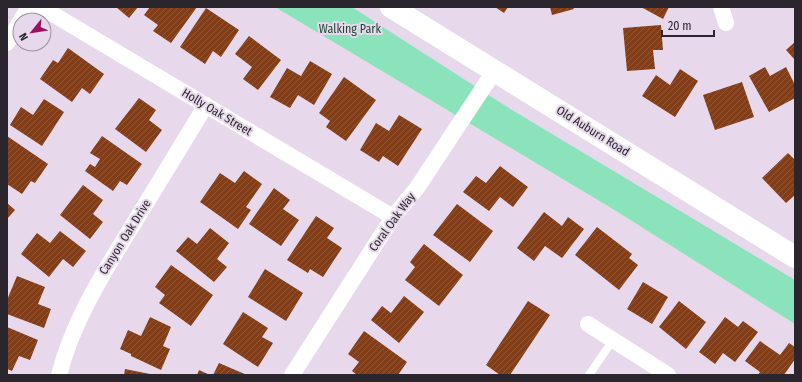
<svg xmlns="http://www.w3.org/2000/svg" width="802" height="382" font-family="'Fira Sans Condensed',sans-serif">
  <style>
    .park { fill: #8be3bc }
    .building { fill: url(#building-hatch) }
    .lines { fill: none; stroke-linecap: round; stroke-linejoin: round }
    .lane { stroke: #fff; stroke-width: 8 }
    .street { stroke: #fff; stroke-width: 16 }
    .secondary { stroke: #fff; stroke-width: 22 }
    .labels { text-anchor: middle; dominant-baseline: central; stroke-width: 4; stroke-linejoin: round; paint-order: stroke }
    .park-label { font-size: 12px; fill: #1f4736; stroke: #e7d9eb }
    .street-label { font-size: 12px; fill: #2b262d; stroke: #e7d9eb }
  </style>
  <defs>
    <pattern id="building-hatch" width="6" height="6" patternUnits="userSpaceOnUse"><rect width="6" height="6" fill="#823d19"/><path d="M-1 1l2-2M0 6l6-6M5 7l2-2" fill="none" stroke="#8e573a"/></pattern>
  </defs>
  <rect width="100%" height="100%" fill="#e7d9eb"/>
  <!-- park -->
  <path class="park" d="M275,7H352L369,18L504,105L795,280V324L613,209Z"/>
  <!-- building -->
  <g class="building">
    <path d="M116,7H138L129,18Z"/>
    <path d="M150,7H197L171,43L153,31L158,25L144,15Z"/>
    <path d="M495,7H508L504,13Z"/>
    <path d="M550,7H573L574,9L552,15Z"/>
    <path d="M641,7H669L663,19Z"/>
    <path d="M206,8L239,30L221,57L213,51L205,64L180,47Z"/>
    <path d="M661,25L663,50H653L655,69L627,71L623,28Z"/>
    <path d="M249,36L281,60L258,90L243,79L252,67L235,54Z"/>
    <path d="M795,42V60L786,50Z"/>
    <path d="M68,48L104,74L90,94L82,88L72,102L40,79L53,60L58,63Z"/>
    <path d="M310,61L332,74L314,105L298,95L290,108L270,97L287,68L301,76Z"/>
    <path d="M765,67L770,76L786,67L795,85V98L769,112L749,76Z"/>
    <path d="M680,69L698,81L675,117L642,96L656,75L670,85Z"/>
    <path d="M344,77L376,100L346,141L326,127L330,121L319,113Z"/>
    <path d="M742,82L754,117L715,130L703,95Z"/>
    <path d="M139,98L156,110L149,120L162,130L146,152L115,129Z"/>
    <path d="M44,99L64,112L42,146L10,125L21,107L33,115Z"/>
    <path d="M399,115L422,129L398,166L383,156L379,162L360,150L376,123L389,131Z"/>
    <path d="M7,136L48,164L35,183L31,181L22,194L7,184Z"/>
    <path d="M102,136L142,164L127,185L120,181L113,191L85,171L90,164L95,167L100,159L90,153Z"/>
    <path d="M788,153L795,160V195L786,203L762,178Z"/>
    <path d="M500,166L528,187L513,207L500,197L489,211L463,192L476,176L486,183Z"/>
    <path d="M244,171L262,184L246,207L251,210L238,229L200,202L220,173L235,183Z"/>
    <path d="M83,185L103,200L93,214L103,222L90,239L60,215Z"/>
    <path d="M274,188L290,200L283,209L299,220L281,246L249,224Z"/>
    <path d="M7,203L15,210L7,219Z"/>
    <path d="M457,204L493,231L470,262L433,235Z"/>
    <path d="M544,212L562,226L568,217L584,229L562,258L545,246L534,261L517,248Z"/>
    <path d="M316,216L334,228L327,238L342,248L323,277L310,269L308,273L287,260Z"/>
    <path d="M597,227L632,254L629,258L638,265L619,290L575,255Z"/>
    <path d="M210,228L229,243L217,259L227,267L214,282L176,251L188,237L197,244Z"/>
    <path d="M60,231L86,251L73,267L63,259L49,277L21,254L37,233L50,243Z"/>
    <path d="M424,244L463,275L439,306L405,280L415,267L410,262Z"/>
    <path d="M171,265L213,295L191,326L159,303L165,295L155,287Z"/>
    <path d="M265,269L303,293L286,321L248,297Z"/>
    <path d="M17,276L45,287L38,304L51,309L44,328L7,314V300Z"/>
    <path d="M643,282L668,297L652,324L627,309Z"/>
    <path d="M404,296L424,312L399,343L371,320L382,306L391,313Z"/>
    <path d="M528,301L550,315L510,375H500L486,365Z"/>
    <path d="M679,301L706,322L686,349L659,327Z"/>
    <path d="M243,312L268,328L262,337L273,343L258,367L223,344Z"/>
    <path d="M150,317L171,327L163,346L170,349L161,370L131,356V354L120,349L128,330L141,336Z"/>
    <path d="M725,317L738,327L743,321L758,332L735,362L723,353L715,364L699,352Z"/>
    <path d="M7,327L38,340L30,360L19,356L12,371L7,369Z"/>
    <path d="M364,331L407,362L398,375H357L352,371L359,362L348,354Z"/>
    <path d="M760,341L780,355L789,343L795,347V359L784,375H758L760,372L745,361Z"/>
    <path d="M219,363L247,375H213Z"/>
    <path d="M125,369L150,374V375H124Z"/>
    <path d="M199,370L210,375H197Z"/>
  </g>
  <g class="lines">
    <!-- lane -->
    <path class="lane" d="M589,375L613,340"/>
    <!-- street -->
    <g class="street">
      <path d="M41,7L393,217"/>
      <path d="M721,7L726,23"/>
      <path d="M21,20L29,7"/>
      <path d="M7,43L20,22"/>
      <path d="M588,324L668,375"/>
      <path d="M59,375C73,321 102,275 131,228C156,187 181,146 206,105"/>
      <path d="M292,375L393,217L417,188L495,70"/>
    </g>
    <!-- secondary -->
    <path class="secondary" d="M391,7L795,257"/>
  </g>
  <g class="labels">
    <!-- park labels -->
    <g class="park-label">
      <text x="350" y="29">Walking Park</text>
    </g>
    <!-- street labels -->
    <g class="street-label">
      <text transform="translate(217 112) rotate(31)">Holly Oak Street</text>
      <text transform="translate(593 131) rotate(32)">Old Auburn Road</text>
      <text transform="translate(392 222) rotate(-54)">Coral Oak Way</text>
      <text transform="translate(125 237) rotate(-58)">Canyon Oak Drive</text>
    </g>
  </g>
  <!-- border -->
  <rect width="802" height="382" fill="none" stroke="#2b262d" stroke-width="16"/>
  <!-- north arrow -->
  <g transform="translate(32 32) rotate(240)"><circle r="19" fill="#e7d9eb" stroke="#9c919f"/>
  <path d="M0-3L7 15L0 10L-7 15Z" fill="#9c1160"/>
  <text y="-6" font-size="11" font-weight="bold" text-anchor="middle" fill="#2b262d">N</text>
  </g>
  <!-- scale -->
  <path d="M662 30v6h52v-6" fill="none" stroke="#2b262d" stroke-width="2"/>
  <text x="668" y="30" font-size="12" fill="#2b262d" stroke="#e7d9eb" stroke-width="3" paint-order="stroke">20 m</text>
</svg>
